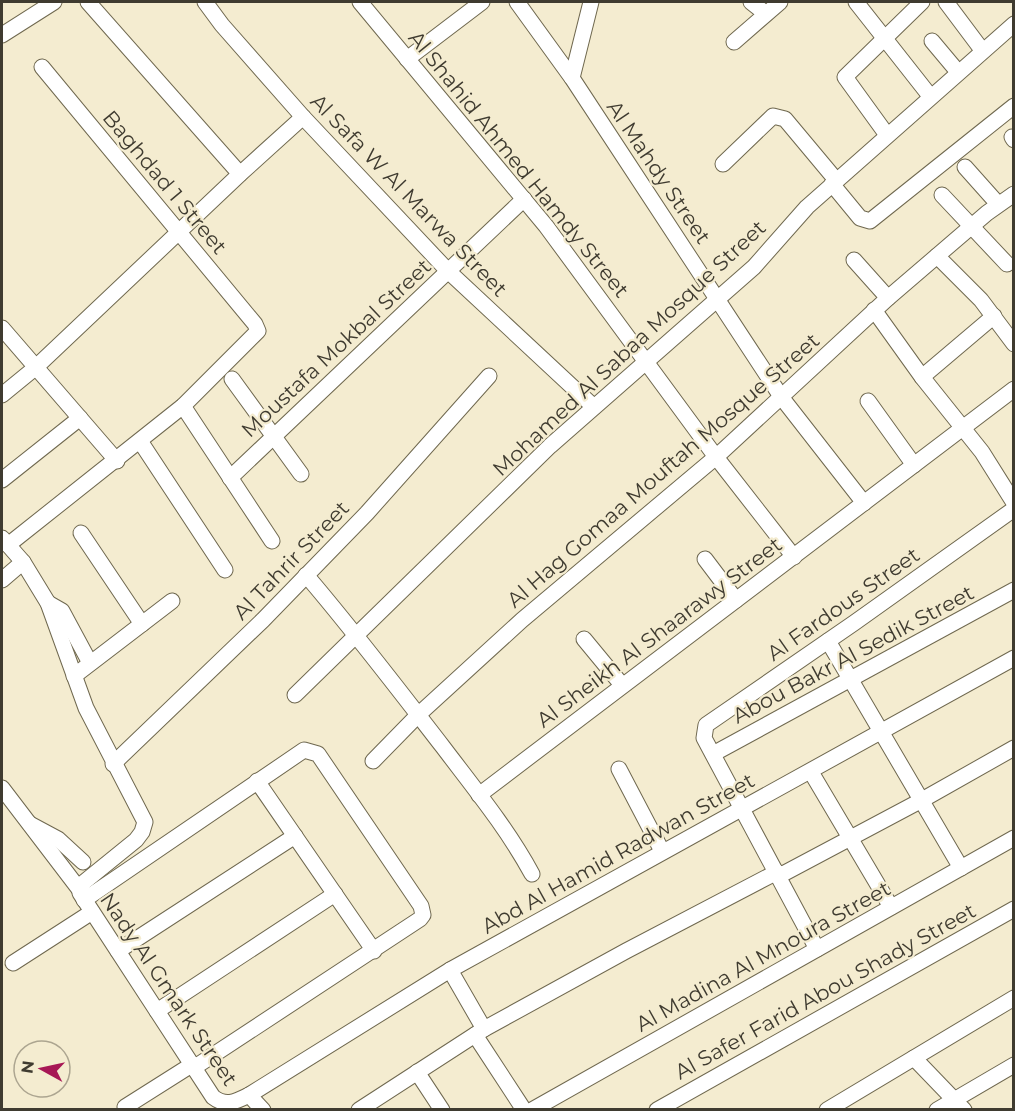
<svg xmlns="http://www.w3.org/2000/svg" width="1015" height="1111" font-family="Montserrat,sans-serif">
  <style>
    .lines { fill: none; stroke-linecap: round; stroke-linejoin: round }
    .minor-casing { stroke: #6f684f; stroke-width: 17 }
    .minor { stroke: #fff; stroke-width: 15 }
    .labels { text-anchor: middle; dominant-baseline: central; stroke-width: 4.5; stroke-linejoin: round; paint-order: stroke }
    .street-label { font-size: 21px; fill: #3f3b30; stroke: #f4ecd0 }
  </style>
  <rect width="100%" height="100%" fill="#f4ecd0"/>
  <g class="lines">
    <defs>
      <g id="minor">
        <path d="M88,2L240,174"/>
        <path d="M205,2L222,25L303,117L448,271L594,407"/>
        <path d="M360,2L546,226L716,457L794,557"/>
        <path d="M517,2L572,78L782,398L864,503"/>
        <path d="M751,2L765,13"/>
        <path d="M856,2L930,96"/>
        <path d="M946,2L982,50"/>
        <path d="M2,35L54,2"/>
        <path d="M932,41L958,72"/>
        <path d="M734,42L780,2"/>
        <path d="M407,59L482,2"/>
        <path d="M572,78L591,2"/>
        <path d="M887,135L845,77L922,2"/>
        <path d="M1012,137L1014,140"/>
        <path d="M723,164L773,116L785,119L836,180"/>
        <path d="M965,167L998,204"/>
        <path d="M832,184L860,218L870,221L1014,106"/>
        <path d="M942,195L1007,264"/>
        <path d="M937,256L981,300L1014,344"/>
        <path d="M854,260L888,298"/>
        <path d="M874,310L922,377L982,452L1014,503"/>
        <path d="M2,328L117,461"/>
        <path d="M922,377L994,316"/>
        <path d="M232,379L301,474"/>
        <path d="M2,395L35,368L240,174L303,117"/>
        <path d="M868,401L914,465"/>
        <path d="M183,406L272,541"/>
        <path d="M140,441L225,570"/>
        <path d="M230,478L524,199"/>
        <path d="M2,480L80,418"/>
        <path d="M81,533L142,624"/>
        <path d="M2,538L23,562L48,603L86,708L145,822L142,832L136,840L83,883L80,893L213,1097C226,1107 235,1102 249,1095L450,970L1014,658"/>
        <path d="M8,545L183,406L258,331L255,324L42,67"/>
        <path d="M705,559L736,600"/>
        <path d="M306,575C354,631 398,689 443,747C474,788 507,828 532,874"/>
        <path d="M2,580L23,562"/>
        <path d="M48,603L62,611L90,663"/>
        <path d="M584,639L622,685"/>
        <path d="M828,641L961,868"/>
        <path d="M74,676L172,601"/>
        <path d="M295,695L550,446L754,267L807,207L1014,24"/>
        <path d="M713,754L1014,590"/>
        <path d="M373,761L418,715L522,620L716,457L888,298L987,213L1014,194"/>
        <path d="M113,764L263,620L367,513L489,376"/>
        <path d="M619,769L662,851"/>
        <path d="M811,772L891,907"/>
        <path d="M257,781L374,951"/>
        <path d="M2,788L79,889"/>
        <path d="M479,795L1014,389"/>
        <path d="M30,824L58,839L83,862"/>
        <path d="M779,876L922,800L1014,748"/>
        <path d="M84,900L304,750L318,754L421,906L423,915L420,919L195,1067"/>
        <path d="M817,949L704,738L706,725L854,623L1014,509"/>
        <path d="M118,951L295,836"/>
        <path d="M13,963L92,912"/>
        <path d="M450,970L484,1029"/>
        <path d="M157,1011L335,894"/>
        <path d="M475,1035L524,1110"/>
        <path d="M914,1058L964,1110"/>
        <path d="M417,1072L442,1110"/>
        <path d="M249,1095L263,1110"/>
        <path d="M125,1107L193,1064"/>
        <path d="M359,1110L484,1029L626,951L777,872"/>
        <path d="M532,1110L1014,838"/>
        <path d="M657,1110L1014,909"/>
        <path d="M827,1110L1014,998"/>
        <path d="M937,1110L1014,1065"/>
      </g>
    </defs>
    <!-- minor casing -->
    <use href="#minor" class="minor-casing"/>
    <!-- minor -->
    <use href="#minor" class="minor"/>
  </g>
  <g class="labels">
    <!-- street labels -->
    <g class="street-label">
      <text transform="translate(519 164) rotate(51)">Al Shahid Ahmed Hamdy Street</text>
      <text transform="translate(659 172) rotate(56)">Al Mahdy Street</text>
      <text transform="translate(165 182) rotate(50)">Baghdad 1 Street</text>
      <text transform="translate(409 195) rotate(46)">Al Safa W Al Marwa Street</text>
      <text transform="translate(336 348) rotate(-43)">Moustafa Mokbal Street</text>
      <text transform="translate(629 348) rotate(-43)">Mohamed Al Sabaa Mosque Street</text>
      <text transform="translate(663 470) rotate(-41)">Al Hag Gomaa Mouftah Mosque Street</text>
      <text transform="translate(291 560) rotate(-46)">Al Tahrir Street</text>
      <text transform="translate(843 604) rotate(-35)">Al Fardous Street</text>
      <text transform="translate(659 632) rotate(-37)">Al Sheikh Al Shaarawy Street</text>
      <text transform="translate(853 654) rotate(-28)">Abou Bakr Al Sedik Street</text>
      <text transform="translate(618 853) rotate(-29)">Abd Al Hamid Radwan Street</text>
      <text transform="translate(763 956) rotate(-29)">Al Madina Al Mnoura Street</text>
      <text transform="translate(169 989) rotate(56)">Nady Al Gmark Street</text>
      <text transform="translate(825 991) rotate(-29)">Al Safer Farid Abou Shady Street</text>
    </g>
  </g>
  <!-- border -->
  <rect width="1015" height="1111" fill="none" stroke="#3f3b30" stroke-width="6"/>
  <!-- north arrow -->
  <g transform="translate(42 1069) rotate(278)"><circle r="28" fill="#f4ecd0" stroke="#aca590" stroke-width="1.5"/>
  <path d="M0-4.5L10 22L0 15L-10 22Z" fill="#a71755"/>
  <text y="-9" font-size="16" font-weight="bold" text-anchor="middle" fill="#3f3b30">N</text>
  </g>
</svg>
